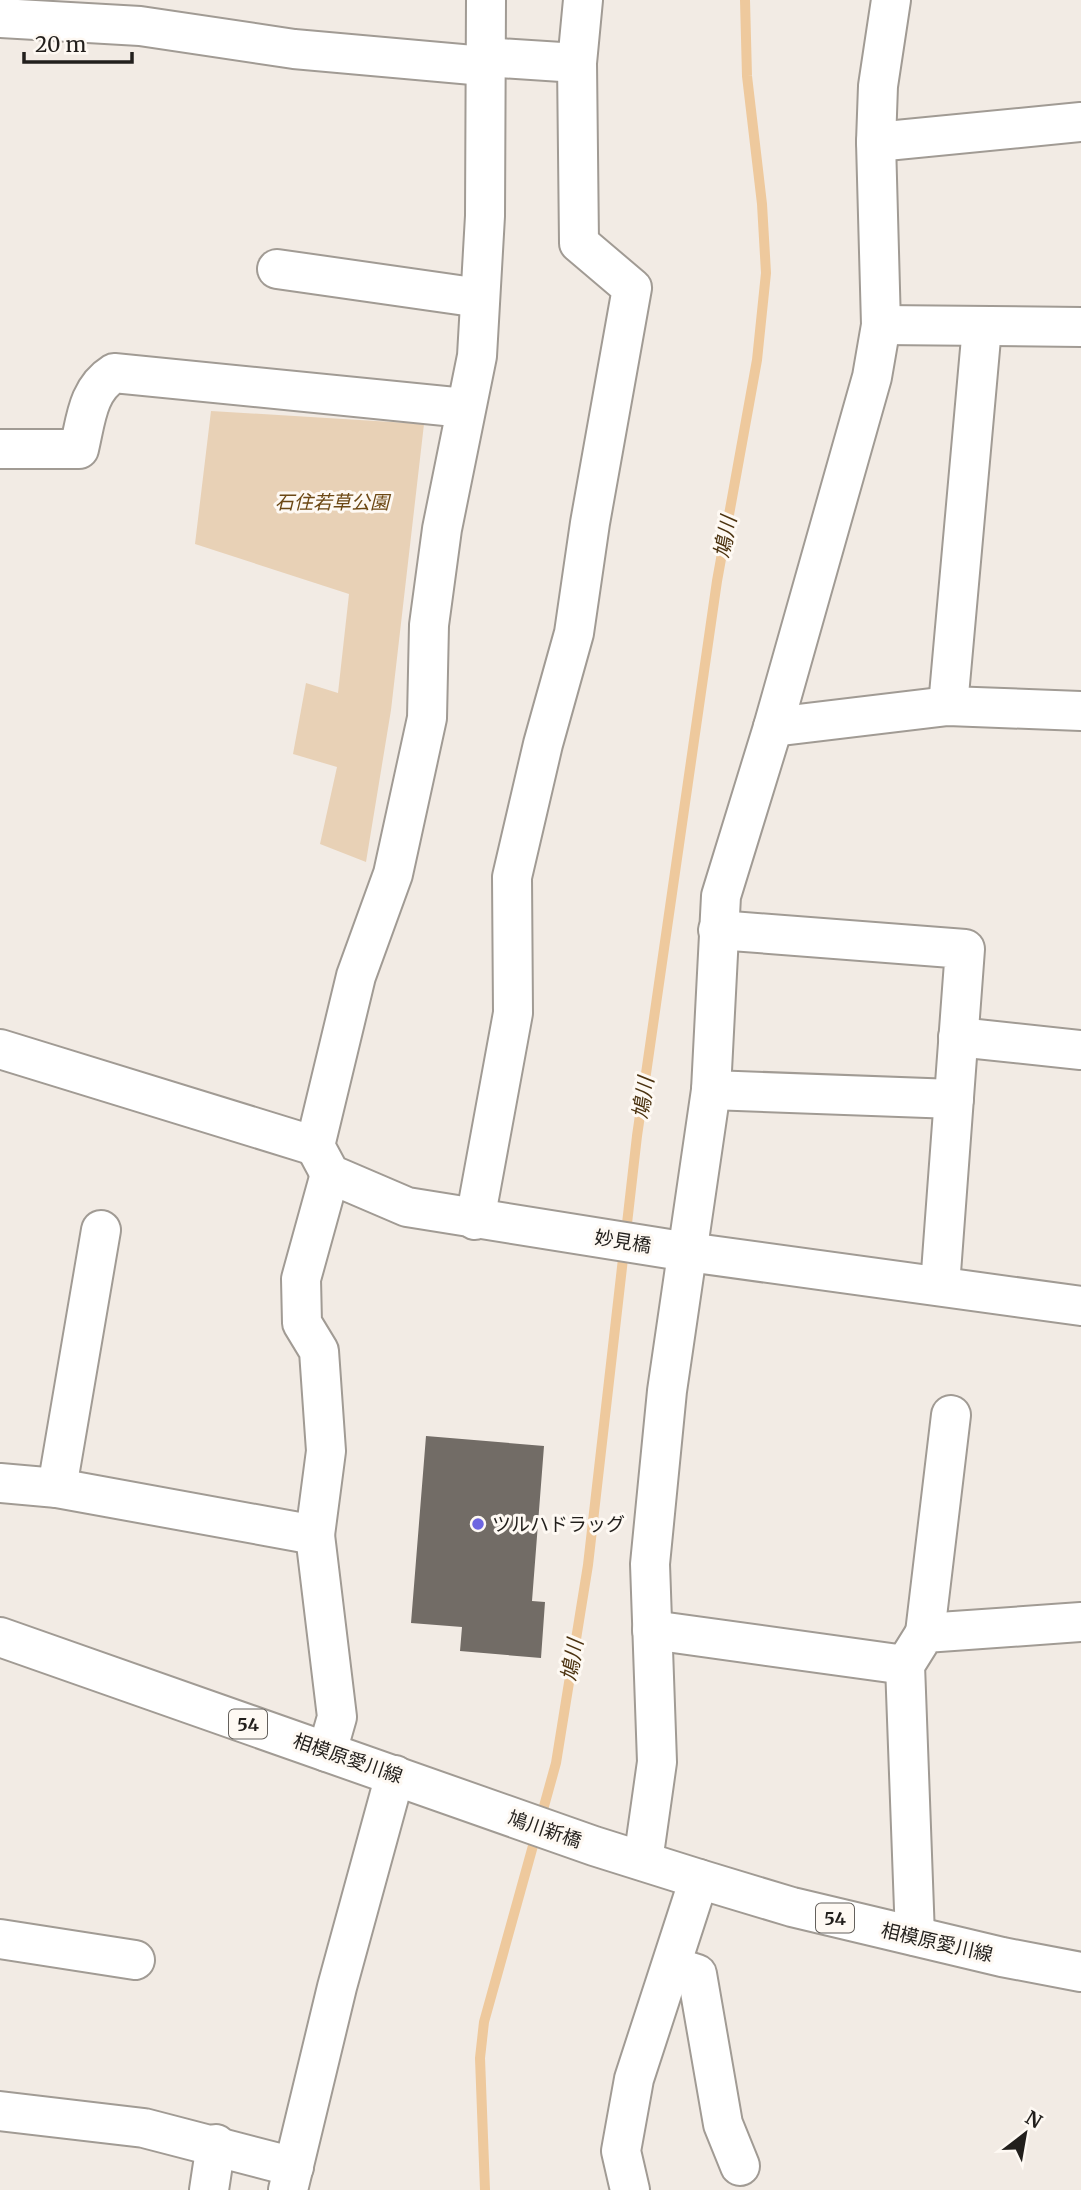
<svg xmlns="http://www.w3.org/2000/svg" width="1081" height="2190" font-family="Merriweather,'Noto Sans JP',serif">
  <style>
    .green { fill: #e8d1b6 }
    .lines { fill: none; stroke-linecap: round; stroke-linejoin: round }
    .stream { stroke: #eec99d; stroke-width: 10 }
    .building { fill: #726c66 }
    .minor-casing { stroke: #a19b94; stroke-width: 42 }
    .major-casing { stroke: #a19b94; stroke-width: 42 }
    .minor { stroke: #fff; stroke-width: 38 }
    .major { stroke: #fff; stroke-width: 38 }
    .poi-dot { fill: #6e66e0; stroke: #fef9f3; stroke-width: 2.5 }
    .labels { text-anchor: middle; dominant-baseline: central; stroke-width: 6; stroke-linejoin: round; paint-order: stroke }
    .shield { fill: #fef9f3; stroke: #64605c; stroke-width: 2 }
    .shield-label { font-size: 18px; font-weight: bold; fill: #221f1c }
    .park-label { font-size: 19px; font-style: italic; fill: #6c4814; stroke: #fef9f3 }
    .street-label { font-size: 19px; fill: #221f1c; stroke: #fef9f3 }
    .poi-label { font-size: 19px; fill: #221f1c; stroke: #fef9f3; text-anchor: start }
    .water-label { font-size: 21px; font-style: italic; fill: #4c3310; stroke: #fef9f3 }
  </style>
  <rect width="100%" height="100%" fill="#f2ebe4"/>
  <!-- green -->
  <path class="green" d="M211,411L424,424L391,710L366,862L320,844L337,767L293,754L306,683L338,693L349,594L195,544Z"/>
  <g class="lines">
    <!-- stream -->
    <path class="stream" d="M485,2190L480,2058L484,2022L556,1763L588,1565L637,1136L717,581L757,360L766,273L762,204L747,76L745,0"/>
  </g>
  <!-- building -->
  <path class="building" d="M426,1436L544,1446L532,1601L545,1602L541,1658L460,1651L462,1627L411,1623Z"/>
  <g class="lines">
    <defs>
      <g id="minor">
        <path d="M486,0L485,216L477,356L442,529L429,625L427,718L393,874L356,976L315,1146L330,1174L407,1207L688,1252L1081,1306"/>
        <path d="M0,18L140,26L294,49L484,66"/>
        <path d="M484,57L577,63"/>
        <path d="M876,142L1081,122"/>
        <path d="M277,269L480,298"/>
        <path d="M881,325L1081,327"/>
        <path d="M0,449H79C86,420 87,390 114,373L465,408"/>
        <path d="M948,706L982,327"/>
        <path d="M773,727L948,706L1081,711"/>
        <path d="M718,930L965,949L940,1286"/>
        <path d="M958,1037L1081,1050"/>
        <path d="M0,1049L315,1146"/>
        <path d="M711,1090L954,1099"/>
        <path d="M475,1220L513,1013L512,877L543,744L574,633L590,523L632,288L579,243L577,63L583,0"/>
        <path d="M0,1483L57,1488L315,1535L326,1451L319,1351L302,1323L301,1279L330,1174"/>
        <path d="M57,1488L101,1230"/>
        <path d="M315,1535L337,1717L327,1752"/>
        <path d="M652,1630L905,1665"/>
        <path d="M925,1633L951,1415"/>
        <path d="M643,1861L657,1762L650,1564L667,1391L711,1090L721,896L773,727L872,377L881,325L876,142L878,86L891,0"/>
        <path d="M915,1936L905,1665L925,1633L1081,1622"/>
        <path d="M0,1939L135,1960"/>
        <path d="M672,1966L697,1974L723,2124L740,2166"/>
        <path d="M0,2111L144,2128L294,2167"/>
        <path d="M209,2190L216,2144"/>
        <path d="M288,2190L337,1987L395,1775"/>
        <path d="M630,2190L621,2151L634,2079L699,1879"/>
      </g>
      <path id="major" d="M0,1637L594,1846L699,1879L792,1907L1002,1957L1081,1972"/>
    </defs>
    <!-- minor casing -->
    <use href="#minor" class="minor-casing"/>
    <!-- major casing -->
    <use href="#major" class="major-casing"/>
    <!-- minor -->
    <use href="#minor" class="minor"/>
    <!-- major -->
    <use href="#major" class="major"/>
  </g>
  <!-- markers -->
  <circle class="poi-dot" cx="478" cy="1524" r="7"/>
  <g class="labels">
    <!-- shield labels -->
    <g class="shield">
      <rect x="229" y="1709.5" width="38" height="29" rx="5"/>
      <rect x="816" y="1903.5" width="38" height="29" rx="5"/>
    </g>
    <g class="shield-label">
      <text x="248" y="1724">54</text>
      <text x="835" y="1918">54</text>
    </g>
    <!-- park labels -->
    <g class="park-label">
      <text x="332" y="502">石住若草公園</text>
    </g>
    <!-- street labels -->
    <g class="street-label">
      <text transform="translate(623 1241) rotate(9)">妙見橋</text>
      <text transform="translate(348 1758) rotate(19)">相模原愛川線</text>
      <text transform="translate(545 1829) rotate(19)">鳩川新橋</text>
      <text transform="translate(937 1942) rotate(13)">相模原愛川線</text>
    </g>
    <!-- poi labels -->
    <g class="poi-label">
      <text x="492" y="1524">ツルハドラッグ</text>
    </g>
    <!-- water labels -->
    <g class="water-label">
      <text transform="translate(725 537) rotate(-80)">鳩川</text>
      <text transform="translate(643 1098) rotate(-82)">鳩川</text>
      <text transform="translate(572 1660) rotate(-81)">鳩川</text>
    </g>
  </g>
  <!-- north arrow -->
  <g transform="translate(1025 2134) rotate(31)" stroke="#fef9f3" stroke-width="5" paint-order="stroke">
  <path d="M0-5L12 26L0 18L-12 26Z" fill="#221f1c"/>
  <text y="-10" font-size="19" font-weight="bold" text-anchor="middle" fill="#221f1c">N</text>
  </g>
  <!-- scale -->
  <path d="M24 52v10h108v-10" fill="none" stroke="#221f1c" stroke-width="3.5"/>
  <text x="35" y="52" font-size="21" fill="#221f1c" stroke="#fef9f3" stroke-width="5" paint-order="stroke">20 m</text>
</svg>
